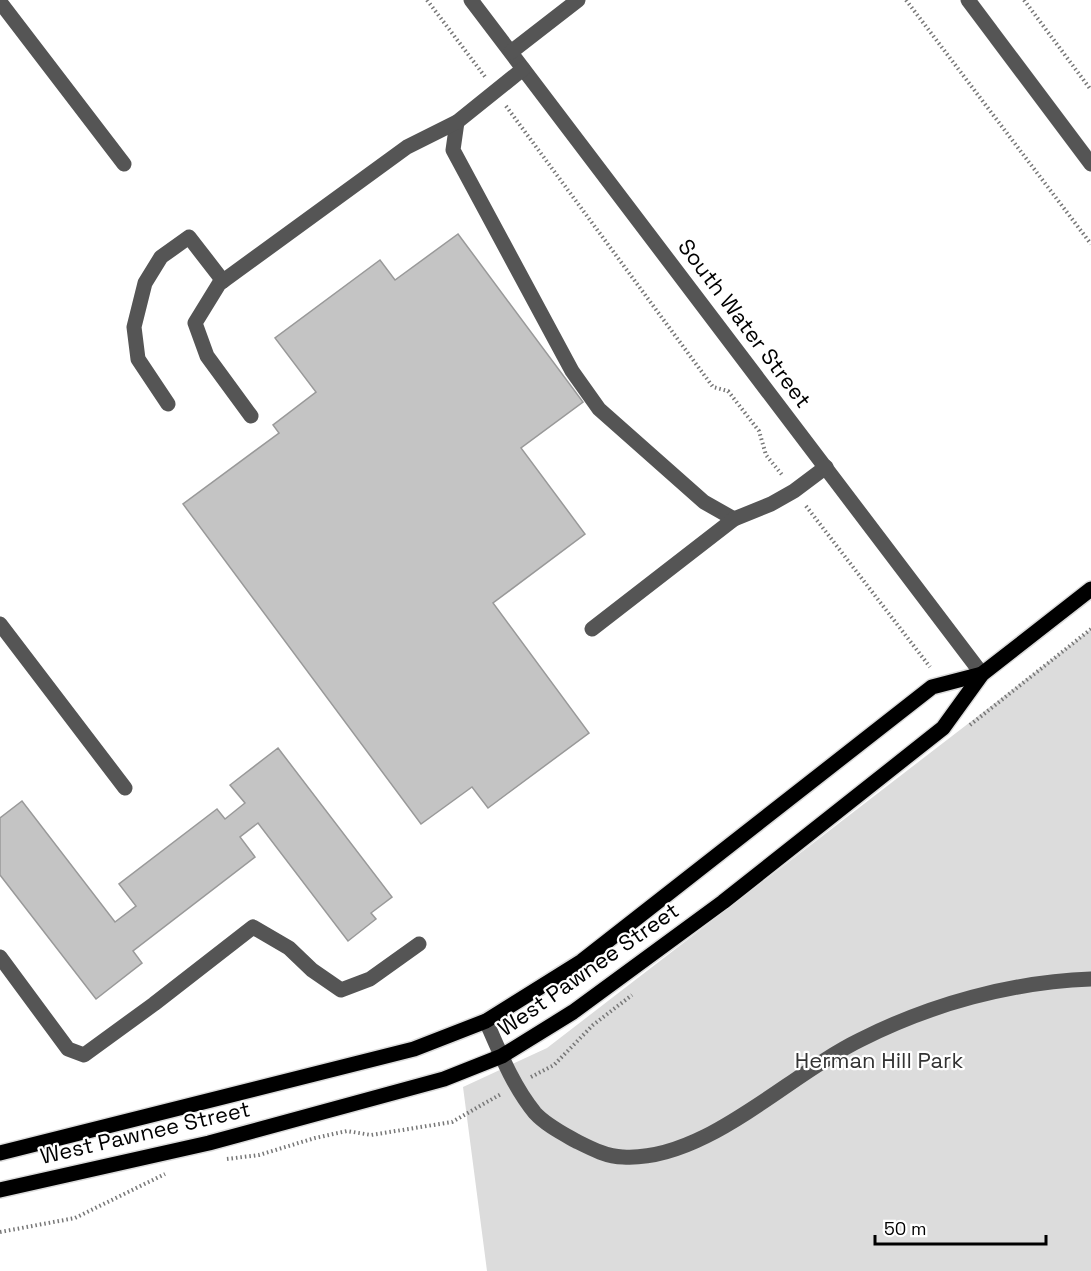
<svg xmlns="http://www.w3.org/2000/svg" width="1091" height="1271" font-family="'Space Grotesk',sans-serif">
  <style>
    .green { fill: #dcdcdc }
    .building { fill: #c4c4c4; stroke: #999; stroke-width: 1.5 }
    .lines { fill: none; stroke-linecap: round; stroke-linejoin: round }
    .major-casing { stroke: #dbdbdb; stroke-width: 18 }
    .path { stroke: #777; stroke-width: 4; stroke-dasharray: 1.5 3; stroke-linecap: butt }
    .minor { stroke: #555; stroke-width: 15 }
    .major { stroke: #000; stroke-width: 15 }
    .labels { text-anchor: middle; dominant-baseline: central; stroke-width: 4.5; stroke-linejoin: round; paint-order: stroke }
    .street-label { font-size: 22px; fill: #000; stroke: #fff }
    .park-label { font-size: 22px; fill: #333; stroke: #fff }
  </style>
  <rect width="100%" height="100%" fill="#fff"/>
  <!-- green -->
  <path class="green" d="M1091,629V1271H487L463,1087L547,1048Z"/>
  <!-- building -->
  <g class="building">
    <path d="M458,234L583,402L521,448L585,534L493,603L589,733L488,808L472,787L421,824L183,504L279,433L273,425L316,392L275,338L380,260L395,280Z"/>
    <path d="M278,748L392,897L371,913L376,919L348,941L258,823L240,837L255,857L133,951L142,963L96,999L0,875V818L22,801L115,922L136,906L119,884L217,809L225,819L245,803L230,785Z"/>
  </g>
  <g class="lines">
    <defs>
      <g id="major">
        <path d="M0,1153L414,1049L486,1021L582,961L932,687L982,674"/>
        <path d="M0,1190L209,1143L444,1079L502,1056L573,1012L723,902L943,728L982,674L1091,589"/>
      </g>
    </defs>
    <!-- major casing -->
    <use href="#major" class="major-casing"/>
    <!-- path -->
    <g class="path">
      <path d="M427,0L486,78"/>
      <path d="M906,0L1091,244"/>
      <path d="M1024,0L1091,90"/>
      <path d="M506,106L713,387L728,391L759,431L766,455L783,476"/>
      <path d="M806,506L930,667"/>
      <path d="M970,725L1091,629"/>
      <path d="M531,1077L554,1065L593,1025L632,995"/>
      <path d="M227,1159L259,1155L315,1138L347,1131L371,1135L452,1122L501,1094"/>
      <path d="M0,1232L75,1218L165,1174"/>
    </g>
    <!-- minor -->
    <g class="minor">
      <path d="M471,0L982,674"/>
      <path d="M968,0L1091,164"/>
      <path d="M0,2L124,164"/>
      <path d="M511,52L578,0"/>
      <path d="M457,122L453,150L572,371L599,409L704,502L734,519"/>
      <path d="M168,404L138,359L134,327L145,283L161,257L189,237L223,281"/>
      <path d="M251,416L207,356L195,323L219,284L407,147L457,122L523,69"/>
      <path d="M0,624L125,788"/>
      <path d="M592,629L734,519L771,504L794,491L826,467"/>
      <path d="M0,957L68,1049L84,1055L154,1004L253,927L289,948L312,970L341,990L370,979L419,944"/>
      <path d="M486,1021C500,1053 513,1086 535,1113C546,1125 562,1133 576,1141C590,1148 607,1157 623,1157C705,1162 788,1075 860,1040C931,1004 1011,982 1091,979"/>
    </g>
    <!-- major -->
    <use href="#major" class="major"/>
  </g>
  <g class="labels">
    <!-- street labels -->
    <g class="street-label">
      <text transform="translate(745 323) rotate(53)">South Water Street</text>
      <text transform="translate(588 969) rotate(-35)">West Pawnee Street</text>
      <text transform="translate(145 1132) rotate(-13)">West Pawnee Street</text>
    </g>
    <!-- park labels -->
    <g class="park-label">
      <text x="879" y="1060">Herman Hill Park</text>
    </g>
  </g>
  <!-- scale -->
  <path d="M875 1235v9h171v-9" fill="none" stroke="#000000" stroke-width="3"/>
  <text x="884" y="1235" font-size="18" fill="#000000" stroke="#ffffff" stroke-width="4.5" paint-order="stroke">50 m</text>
</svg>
